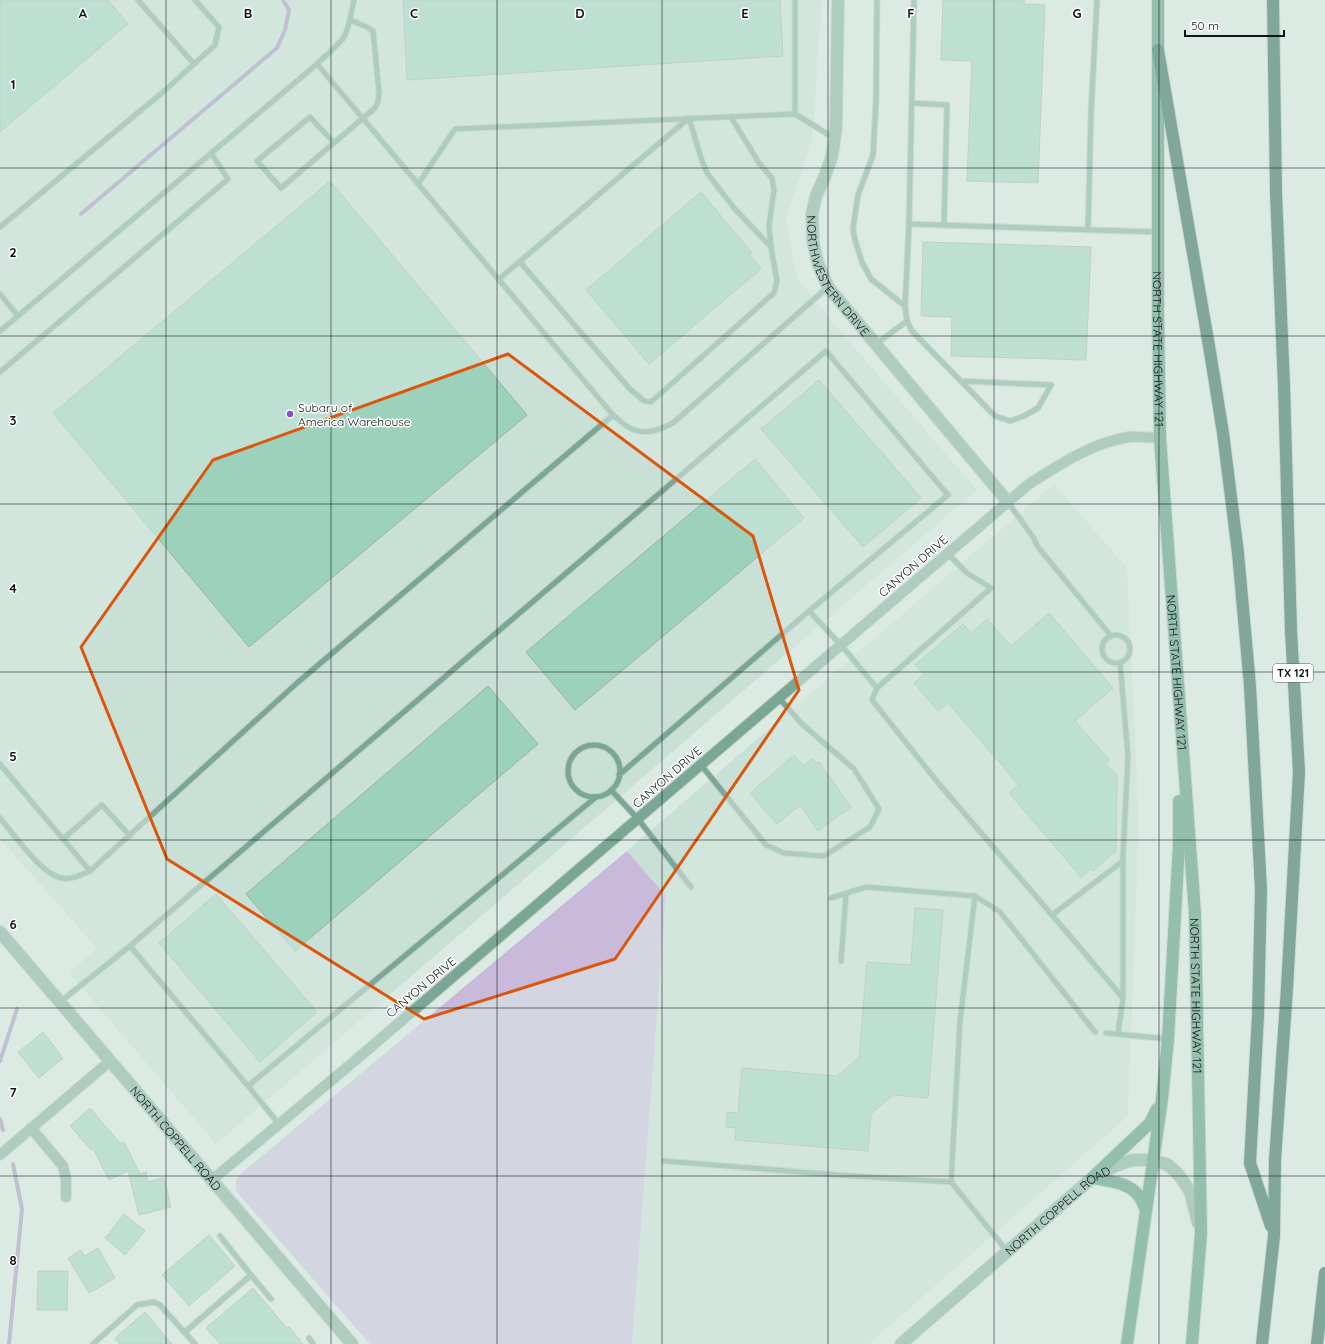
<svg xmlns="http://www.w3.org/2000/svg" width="1325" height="1344" font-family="Quicksand,sans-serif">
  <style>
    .built { fill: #c8e0d6 }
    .green { fill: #c9badb }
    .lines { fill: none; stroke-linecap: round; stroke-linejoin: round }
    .stream { stroke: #a18eb8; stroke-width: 4 }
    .building { fill: #9cd2bc; stroke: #a0aea8 }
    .service-casing { stroke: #bac9c2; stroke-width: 7 }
    .minor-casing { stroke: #bac9c2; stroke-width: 12 }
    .tertiary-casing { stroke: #bac9c2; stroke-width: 14 }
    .secondary-casing { stroke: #bac9c2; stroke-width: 14 }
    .motorway-casing { stroke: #bac9c2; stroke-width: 14 }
    .service { stroke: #7aa795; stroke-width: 5 }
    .minor { stroke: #7aa795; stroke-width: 10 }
    .tertiary { stroke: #7aa795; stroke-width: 12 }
    .secondary { stroke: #3f886e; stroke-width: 12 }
    .motorway { stroke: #125641; stroke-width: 12 }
    .marked { fill: none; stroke: #dd560c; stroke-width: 3; stroke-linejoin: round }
    .grid { fill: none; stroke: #0f1412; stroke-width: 1; stroke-opacity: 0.55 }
    .poi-dot { fill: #8c4ec4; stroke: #fff; stroke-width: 1.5 }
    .labels { text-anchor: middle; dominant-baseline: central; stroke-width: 3; stroke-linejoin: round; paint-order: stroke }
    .shield { fill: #fff; stroke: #575a59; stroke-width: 1 }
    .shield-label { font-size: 11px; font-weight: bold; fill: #0f1412 }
    .street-label { font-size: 12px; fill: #0f1412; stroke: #fff }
    .poi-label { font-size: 12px; fill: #0f1412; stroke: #fff; text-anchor: start }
    .grid-label { font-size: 13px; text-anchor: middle; font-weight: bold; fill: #0f1412; stroke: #fff; stroke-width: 3; stroke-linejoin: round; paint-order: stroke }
  </style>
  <rect width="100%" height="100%" fill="#dbebe4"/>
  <!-- built -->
  <g class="built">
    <path d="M0,0H822L812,141L786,218L797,277L830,319L977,490L216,1144L69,973L97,948L0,839Z"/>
    <path d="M1054,484L1127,568L1139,821L1128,1116L869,1344H632L666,896L627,851Z"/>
  </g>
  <!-- green -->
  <path class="green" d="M627,851L666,896L632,1344H370L242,1198L236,1190V1179L244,1171Z"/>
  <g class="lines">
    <!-- stream -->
    <g class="stream">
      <path d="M81,214L277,48L285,30L289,10L283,0"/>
      <path d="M0,1061L17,1009"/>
      <path d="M0,1119L3,1130"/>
      <path d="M9,1344L22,1209L13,1164"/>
    </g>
  </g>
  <!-- building -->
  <g class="building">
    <path d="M0,0H108L128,24L0,132Z"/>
    <path d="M403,0H780L783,56L407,80Z"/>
    <path d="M943,0H1024V4L1045,5L1038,183L967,181L972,61L941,60Z"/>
    <path d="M330,181L527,415L249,647L53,413Z"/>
    <path d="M701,192L752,253L749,254L761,269L649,364L586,290Z"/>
    <path d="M923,242L1091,247L1086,360L951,356L952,317L921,316Z"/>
    <path d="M819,380L921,498L863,547L761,429Z"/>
    <path d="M755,459L804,518L575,710L526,652Z"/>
    <path d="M1049,613L1113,688L1075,721L1109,760L1105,763L1117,776L1116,851L1093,871L1091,869L1081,877L1009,793L1019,785L948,703L938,711L914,683L924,674L915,665L963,624L971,633L987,619L1011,646Z"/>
    <path d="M488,686L538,744L295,951L246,894Z"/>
    <path d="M794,755L803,766L813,759L816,763L819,762L851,807L818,831L800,805L777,824L750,793Z"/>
    <path d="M216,894L317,1012L260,1062L159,943Z"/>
    <path d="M915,908L943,910L928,1098L893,1095L871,1114L868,1151L735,1140L736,1128L726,1127L727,1112L738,1113L742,1068L837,1076L859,1057L867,962L911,965Z"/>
    <path d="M43,1032L63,1058L39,1078L18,1052Z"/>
    <path d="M90,1108L120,1143L124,1142L140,1174L146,1172L148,1182L164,1178L171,1207L139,1215L128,1171L109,1180L93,1148L91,1150L70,1126Z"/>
    <path d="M124,1214L145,1231L125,1255L105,1238Z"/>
    <path d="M209,1235L235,1266L189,1306L162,1275Z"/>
    <path d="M98,1248L115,1278L89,1293L68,1258L81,1250L85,1256Z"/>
    <path d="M38,1271H68L67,1310H37Z"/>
    <path d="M253,1288L287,1328L289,1327L303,1344H220L206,1328Z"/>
    <path d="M145,1312L172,1344H120L115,1338Z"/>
  </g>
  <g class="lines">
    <defs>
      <g id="service">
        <path d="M138,0L194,64"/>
        <path d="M795,0V114"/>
        <path d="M914,0L909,224L1157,232"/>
        <path d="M317,64C326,55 337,47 344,37C350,26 351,12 354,0"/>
        <path d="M912,103L947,105L944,225"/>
        <path d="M334,143L310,117L257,161L281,188L375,108L378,102L379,92L373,31L367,27L350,20"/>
        <path d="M418,184L455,129L795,114L834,138"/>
        <path d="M0,227L163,92L215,45L219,27L195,0"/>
        <path d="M1088,230L1091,112L1097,0"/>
        <path d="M520,262L629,388L644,401L651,402L774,293L777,281L771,247L769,226L774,190L772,178L759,163L731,117"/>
        <path d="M499,279L689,118L702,161L707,173L734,208L771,247"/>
        <path d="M0,294L18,316"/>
        <path d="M905,306L909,224"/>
        <path d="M907,321L912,331L995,416L1010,421L1024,416L1038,408L1051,385L961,381"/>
        <path d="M0,331L317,64L613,415C618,419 623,424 628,427C642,436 660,430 673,423L828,287"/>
        <path d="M876,344L907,321L905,306L871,279L862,262L855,240L853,229L858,195L873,155L876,101L877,0"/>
        <path d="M0,372L228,179L211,153"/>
        <path d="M1008,502L1033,537L1038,547L1111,636"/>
        <path d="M948,554L967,573L991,588L877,688L872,700L939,784L1052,915"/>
        <circle cx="1116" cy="649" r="14"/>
        <circle cx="594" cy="771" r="26"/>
        <path d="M0,764L90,871L297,683L613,415"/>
        <path d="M701,765L766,845L784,853L824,856L870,827L879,809L854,769L802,724L779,698"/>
        <path d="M619,775L809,611"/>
        <path d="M611,790L638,819L691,887"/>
        <path d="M0,818C13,833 42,875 61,878C71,880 81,875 90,871"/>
        <path d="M63,839L102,805L130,836"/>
        <path d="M975,896L1000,912L1095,1032"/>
        <path d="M831,898L866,887L975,896L960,1021L951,1182L1007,1251"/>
        <path d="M841,961L846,894"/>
        <path d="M1123,998L1052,915L1123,861"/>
        <path d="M60,1002L130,946"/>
        <path d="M1106,1033L1168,1039"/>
        <path d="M1118,1033L1123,998V855L1128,757L1120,662"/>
        <path d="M248,1086L596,797"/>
        <path d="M279,1124L248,1086L130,946L826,351L948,495L809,611L841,645L877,688"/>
        <path d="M664,1161L838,1175L951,1182"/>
        <path d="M251,1275L271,1299"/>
        <path d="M185,1332L251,1275L220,1236"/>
        <path d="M309,1338L313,1344"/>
        <path d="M93,1344L137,1305L154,1302L160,1305L195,1344"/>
      </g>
      <g id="minor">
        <path d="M31,1128L63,1166L66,1179V1197"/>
        <path d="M0,1155L110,1061"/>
        <path d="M212,1180L351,1064L1029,484C1061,464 1091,443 1129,437C1139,436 1150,438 1160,438"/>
      </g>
      <g id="tertiary">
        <path id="s1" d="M838,0L836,127L832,156L825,176L816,196L812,214L813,242L818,264L828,287L1008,502"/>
        <path id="s2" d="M0,932L352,1344"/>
        <path id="s3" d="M901,1344L1092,1178L1115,1166L1132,1160H1153L1168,1165L1178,1174L1190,1191L1198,1223"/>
      </g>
      <g id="secondary">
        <path id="s4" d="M1158,0V313L1160,438L1195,914L1201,1233L1192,1344"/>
        <path d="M1092,1178L1150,1123L1157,1109"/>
        <path d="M1092,1178C1109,1181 1128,1182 1139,1196C1142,1200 1144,1206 1146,1210"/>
        <path d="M1127,1344L1162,1099L1168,1039L1179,845V801"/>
      </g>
      <g id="motorway">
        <path d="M1158,50L1210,352L1223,433L1238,553L1250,686L1261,890L1258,1015L1250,1163L1271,1226"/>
        <path d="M1262,1344L1274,1236L1275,1160L1287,988L1299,772L1291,631L1284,386L1276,193L1273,0"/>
        <path d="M1317,1344L1325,1273"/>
      </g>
    </defs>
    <!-- service casing -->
    <use href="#service" class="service-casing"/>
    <!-- minor casing -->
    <use href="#minor" class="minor-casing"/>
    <!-- tertiary casing -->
    <use href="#tertiary" class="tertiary-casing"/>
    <!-- secondary casing -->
    <use href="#secondary" class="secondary-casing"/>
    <!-- motorway casing -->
    <use href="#motorway" class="motorway-casing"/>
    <!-- service -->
    <use href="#service" class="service"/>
    <!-- minor -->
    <use href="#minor" class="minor"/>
    <!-- tertiary -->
    <use href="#tertiary" class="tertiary"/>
    <!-- secondary -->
    <use href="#secondary" class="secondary"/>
    <!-- motorway -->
    <use href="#motorway" class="motorway"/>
  </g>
  <!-- marked area -->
  <path d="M0 0H1325V1344H0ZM508,354L753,536L799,690L615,959L424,1019L167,859L81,647L213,460Z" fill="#dbebe4" fill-opacity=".55" fill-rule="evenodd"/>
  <path class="marked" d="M508,354L753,536L799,690L615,959L424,1019L167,859L81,647L213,460Z"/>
  <!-- grid -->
  <path class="grid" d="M166,0V1344M331,0V1344M497,0V1344M662,0V1344M828,0V1344M994,0V1344M1159,0V1344M0,168H1325M0,336H1325M0,504H1325M0,672H1325M0,840H1325M0,1008H1325M0,1176H1325"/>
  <!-- markers -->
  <circle class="poi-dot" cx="290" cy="414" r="4"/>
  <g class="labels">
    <!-- shield labels -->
    <rect class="shield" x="1273" y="664" width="40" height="18" rx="3"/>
    <g class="shield-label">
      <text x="1293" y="673">TX 121</text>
    </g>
    <!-- street labels -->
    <g class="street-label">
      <text stroke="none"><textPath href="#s1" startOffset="287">NORTHWESTERN DRIVE</textPath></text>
      <text stroke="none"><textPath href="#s4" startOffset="349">NORTH STATE HIGHWAY 121</textPath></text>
      <text transform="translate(913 566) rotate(-41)">CANYON DRIVE</text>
      <text stroke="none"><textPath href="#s4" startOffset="673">NORTH STATE HIGHWAY 121</textPath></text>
      <text transform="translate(667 777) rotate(-41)">CANYON DRIVE</text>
      <text transform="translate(421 987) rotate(-40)">CANYON DRIVE</text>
      <text stroke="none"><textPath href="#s4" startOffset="997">NORTH STATE HIGHWAY 121</textPath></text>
      <text stroke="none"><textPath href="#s2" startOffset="271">NORTH COPPELL ROAD</textPath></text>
      <text stroke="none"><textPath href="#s3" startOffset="206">NORTH COPPELL ROAD</textPath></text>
    </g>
    <!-- poi labels -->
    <g class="poi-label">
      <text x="298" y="407">Subaru of<tspan x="298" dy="14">America Warehouse</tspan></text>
    </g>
  </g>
  <g class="grid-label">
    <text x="83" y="18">A</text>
    <text x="248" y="18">B</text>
    <text x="414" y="18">C</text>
    <text x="580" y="18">D</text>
    <text x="745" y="18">E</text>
    <text x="911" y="18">F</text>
    <text x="1077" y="18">G</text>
    <text x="13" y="89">1</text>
    <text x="13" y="257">2</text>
    <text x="13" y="425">3</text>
    <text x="13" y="593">4</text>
    <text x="13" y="761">5</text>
    <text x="13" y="929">6</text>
    <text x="13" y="1097">7</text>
    <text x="13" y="1265">8</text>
  </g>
  <!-- scale -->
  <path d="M1185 30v6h99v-6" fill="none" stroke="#0f1412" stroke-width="2"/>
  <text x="1191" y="30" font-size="12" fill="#0f1412" stroke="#ffffff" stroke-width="3" paint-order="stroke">50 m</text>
</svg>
